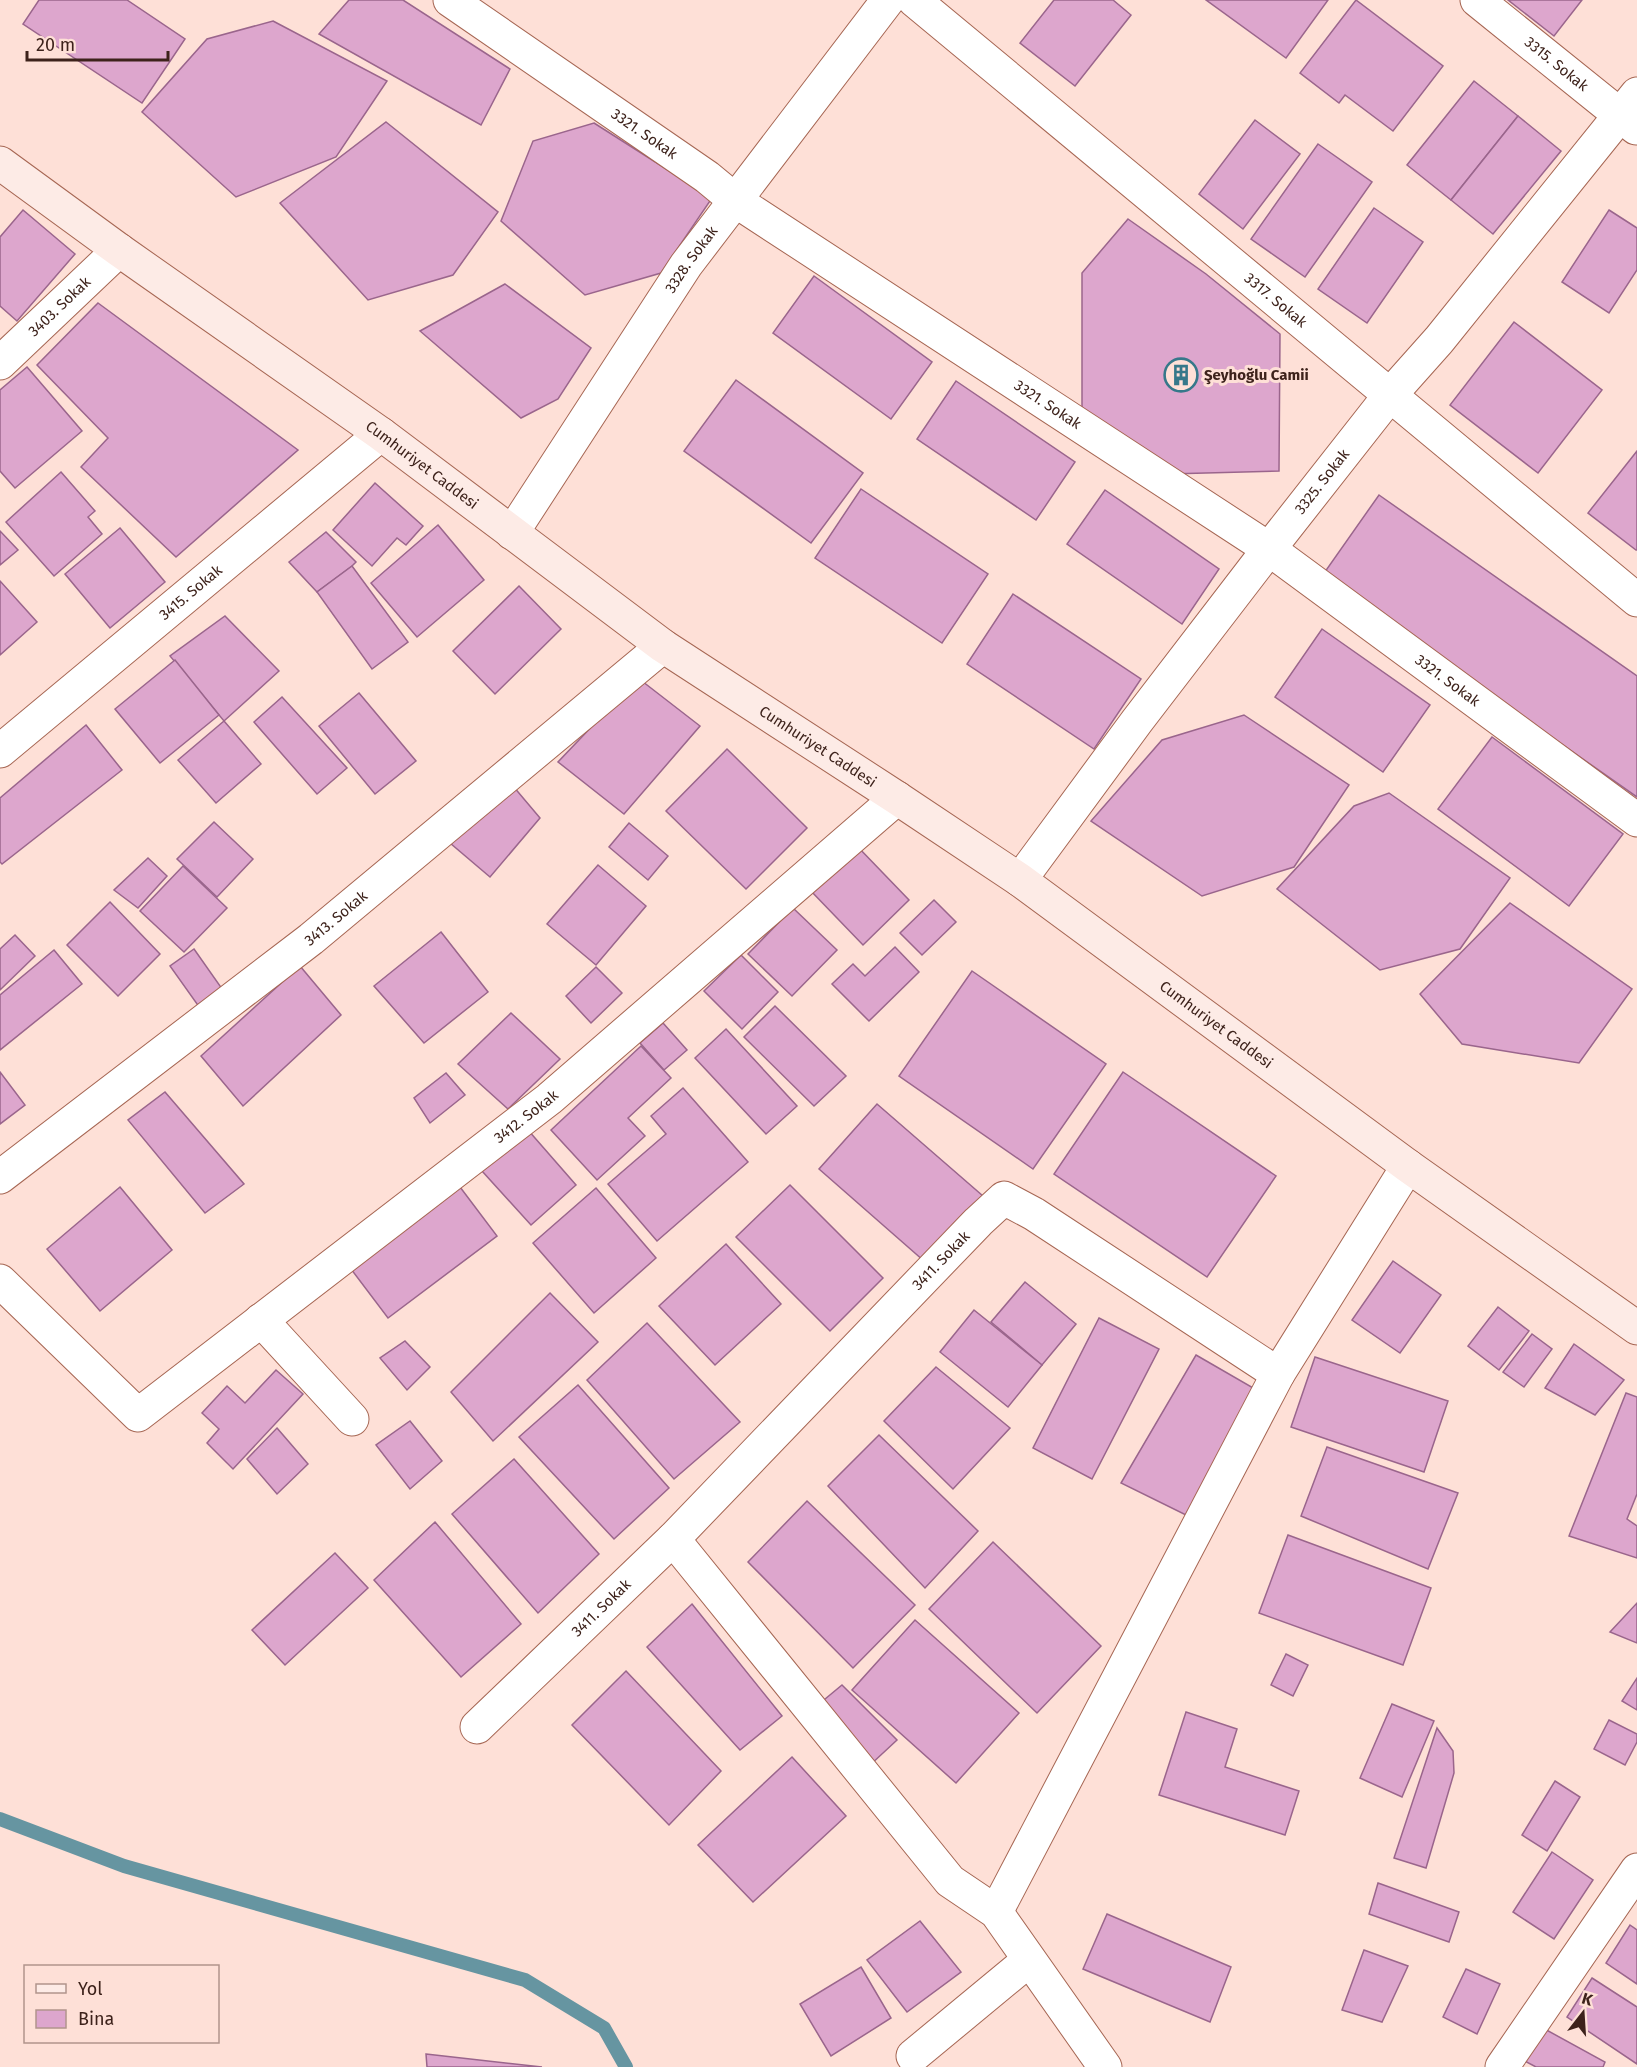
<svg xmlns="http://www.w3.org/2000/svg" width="1637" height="2067" font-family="'Fira Sans',sans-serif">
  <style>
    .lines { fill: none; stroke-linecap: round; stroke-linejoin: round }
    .stream { stroke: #6695a1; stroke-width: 14 }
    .building { fill: #dda6cd; stroke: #9a658c; stroke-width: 1.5 }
    .street-casing { stroke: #a66653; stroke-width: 35 }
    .secondary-casing { stroke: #a66653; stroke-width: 35 }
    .street { stroke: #fff; stroke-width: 33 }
    .secondary { stroke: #fdebe6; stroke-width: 33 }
    .labels { text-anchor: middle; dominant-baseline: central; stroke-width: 6; stroke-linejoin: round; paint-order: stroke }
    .street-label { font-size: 15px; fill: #3d221b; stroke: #fee0d7 }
    .poi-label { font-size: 15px; font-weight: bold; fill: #3d221b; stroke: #fee0d7; text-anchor: start }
  </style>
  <rect width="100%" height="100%" fill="#fee0d7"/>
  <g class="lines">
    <!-- stream -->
    <path class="stream" d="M0,1819L124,1866L525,1980L604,2028L626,2067"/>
  </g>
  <!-- building -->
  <g class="building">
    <path d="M39,0H127L185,39L142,103L23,24Z"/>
    <path d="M349,0H403L510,69L481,125L319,34Z"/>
    <path d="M1054,0H1113L1131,15L1075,86L1020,43Z"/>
    <path d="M1206,0H1328L1286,58Z"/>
    <path d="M1356,0L1443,66L1393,131L1345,95L1339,103L1300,73Z"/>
    <path d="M1508,0H1582L1554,36Z"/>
    <path d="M273,21L387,81L336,157L236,197L142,112L207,39Z"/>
    <path d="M1474,81L1518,116L1451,200L1407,165Z"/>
    <path d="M1518,116L1561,151L1493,234L1451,200Z"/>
    <path d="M1255,120L1300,154L1243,229L1199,194Z"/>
    <path d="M386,122L498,212L453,275L368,300L280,203Z"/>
    <path d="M594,123L712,198L661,273L585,295L501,221L533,141Z"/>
    <path d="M1318,144L1372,182L1305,277L1251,239Z"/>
    <path d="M1374,208L1423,242L1367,323L1318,289Z"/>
    <path d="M23,210L75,254L17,321L0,306V237Z"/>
    <path d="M1609,210L1637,228V270L1609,313L1562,282Z"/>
    <path d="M1128,219L1206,274L1280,334L1279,471L1168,474L1082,415V273Z"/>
    <path d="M814,276L932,362L891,419L773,333Z"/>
    <path d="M505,284L591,348L558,399L521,418L420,331Z"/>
    <path d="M98,303L298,450L176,557L81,467L108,438L37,365Z"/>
    <path d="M1514,322L1602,390L1538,473L1450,405Z"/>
    <path d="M27,367L82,431L15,488L0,471V390Z"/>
    <path d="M736,380L863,473L811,543L684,451Z"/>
    <path d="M956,381L1075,462L1036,520L917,439Z"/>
    <path d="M1637,451V550H1636L1588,513Z"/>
    <path d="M61,472L95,511L88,517L102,534L54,576L6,522Z"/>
    <path d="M375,483L423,526L406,545L397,538L372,566L333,530Z"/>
    <path d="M861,489L988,574L942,643L815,558Z"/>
    <path d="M1105,490L1219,569L1182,624L1067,544Z"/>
    <path d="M1379,495L1637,676V797L1322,576Z"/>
    <path d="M438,525L484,580L417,637L371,583Z"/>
    <path d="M120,528L165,582L110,628L65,574Z"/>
    <path d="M0,531L18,550L0,565Z"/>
    <path d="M326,532L356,562L352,566L317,592L289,562Z"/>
    <path d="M352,566L408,642L372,669L317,592Z"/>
    <path d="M0,581L37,622L0,655Z"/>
    <path d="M519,586L561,629L495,694L453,651Z"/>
    <path d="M1013,594L1141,679L1094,749L967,664Z"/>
    <path d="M225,616L279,671L224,721L170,656Z"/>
    <path d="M1322,629L1430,705L1383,772L1275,697Z"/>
    <path d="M175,660L219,715L160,763L115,709Z"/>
    <path d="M638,678L700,726L624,814L558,762Z"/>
    <path d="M359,693L416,761L375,794L319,726Z"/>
    <path d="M282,697L347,768L317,794L254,722Z"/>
    <path d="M1244,715L1349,785L1294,867L1202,896L1091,821L1162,740Z"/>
    <path d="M224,721L261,764L216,803L178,760Z"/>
    <path d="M86,725L122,770L2,864L0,862V798Z"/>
    <path d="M1492,737L1623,834L1569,906L1438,809Z"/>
    <path d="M727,749L807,828L746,889L666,811Z"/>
    <path d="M513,786L540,818L490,877L450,843Z"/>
    <path d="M1389,793L1510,878L1460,949L1380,970L1277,889L1354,806Z"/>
    <path d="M214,822L253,859L217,897L177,859Z"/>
    <path d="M629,823L668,856L648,880L609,847Z"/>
    <path d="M856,845L909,900L863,945L810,890Z"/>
    <path d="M148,858L167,876L138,908L114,890Z"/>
    <path d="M598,865L646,906L596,965L547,924Z"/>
    <path d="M183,866L227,908L184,952L140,911Z"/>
    <path d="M934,900L956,922L922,955L900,933Z"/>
    <path d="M110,902L160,954L118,996L67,945Z"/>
    <path d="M1510,903L1632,989L1579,1063L1462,1044L1420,994Z"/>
    <path d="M793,908L837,950L792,996L748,954Z"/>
    <path d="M441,932L488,992L424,1043L374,986Z"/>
    <path d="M15,935L35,956L0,990V949Z"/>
    <path d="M895,947L919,972L869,1021L832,984L853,964L865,976Z"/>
    <path d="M194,949L225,993L202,1011L170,966Z"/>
    <path d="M54,950L82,984L0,1050V995Z"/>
    <path d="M741,955L778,992L742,1029L704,991Z"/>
    <path d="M300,966L341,1015L243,1106L201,1056Z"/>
    <path d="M596,967L622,993L591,1023L566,996Z"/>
    <path d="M972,971L1106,1064L1033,1169L899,1076Z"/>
    <path d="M775,1006L846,1076L814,1106L744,1037Z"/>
    <path d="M511,1013L560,1059L508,1109L458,1064Z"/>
    <path d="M663,1023L687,1050L664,1070L640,1043Z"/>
    <path d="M726,1029L797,1106L766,1134L695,1058Z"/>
    <path d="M641,1046L671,1078L628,1118L645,1136L597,1180L551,1130Z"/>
    <path d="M0,1072L25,1105L0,1124Z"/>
    <path d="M1123,1072L1276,1176L1207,1277L1054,1174Z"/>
    <path d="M446,1073L465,1095L430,1123L414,1098Z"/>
    <path d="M683,1088L748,1162L657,1241L608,1184L666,1134L651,1116Z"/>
    <path d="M165,1092L244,1184L205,1213L128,1120Z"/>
    <path d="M877,1104L983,1196L924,1261L819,1169Z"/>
    <path d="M528,1130L576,1185L531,1225L482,1171Z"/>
    <path d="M457,1183L497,1236L388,1318L348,1265Z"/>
    <path d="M790,1185L883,1278L830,1331L736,1237Z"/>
    <path d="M120,1187L172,1250L100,1311L47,1249Z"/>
    <path d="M596,1188L656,1258L594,1313L533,1243Z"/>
    <path d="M726,1244L781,1304L715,1365L659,1306Z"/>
    <path d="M1393,1261L1441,1295L1400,1353L1352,1320Z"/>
    <path d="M1025,1282L1076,1324L1042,1365L991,1322Z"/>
    <path d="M550,1293L598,1342L493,1441L451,1392Z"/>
    <path d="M1498,1307L1529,1331L1499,1370L1468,1346Z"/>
    <path d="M974,1310L1042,1365L1008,1407L940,1352Z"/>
    <path d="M1099,1318L1159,1349L1092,1479L1033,1448Z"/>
    <path d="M647,1323L740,1422L674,1479L587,1380Z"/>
    <path d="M1532,1334L1552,1349L1524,1387L1503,1372Z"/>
    <path d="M405,1341L430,1367L407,1390L380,1358Z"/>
    <path d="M1574,1344L1624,1380L1595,1415L1545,1388Z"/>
    <path d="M1196,1355L1255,1389L1188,1516L1121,1483Z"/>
    <path d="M1315,1357L1448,1401L1424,1472L1291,1427Z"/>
    <path d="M936,1367L1010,1428L953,1489L884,1421Z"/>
    <path d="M276,1370L303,1394L233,1469L207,1443L219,1429L202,1413L227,1386L245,1403Z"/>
    <path d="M578,1385L669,1488L614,1539L519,1437Z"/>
    <path d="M1626,1393L1637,1397V1494L1627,1519L1637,1526V1558L1569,1536Z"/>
    <path d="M410,1421L442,1461L410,1489L376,1445Z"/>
    <path d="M277,1428L308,1464L277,1494L247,1459Z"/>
    <path d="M879,1435L978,1531L925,1588L828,1486Z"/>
    <path d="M1327,1447L1458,1493L1428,1569L1301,1516Z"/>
    <path d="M514,1459L599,1554L538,1613L452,1514Z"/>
    <path d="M807,1501L915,1605L853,1668L748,1562Z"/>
    <path d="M435,1522L521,1624L461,1677L374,1580Z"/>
    <path d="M1288,1535L1431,1588L1403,1665L1259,1613Z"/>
    <path d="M993,1542L1101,1646L1037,1713L929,1609Z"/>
    <path d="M335,1553L368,1588L285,1665L252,1630Z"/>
    <path d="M1637,1603V1643L1610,1632Z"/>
    <path d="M692,1604L782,1716L740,1750L647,1647Z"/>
    <path d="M915,1620L1019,1713L956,1783L852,1690Z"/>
    <path d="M1286,1654L1308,1665L1293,1696L1271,1685Z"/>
    <path d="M626,1671L721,1771L669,1825L572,1725Z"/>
    <path d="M1637,1678V1710L1622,1701Z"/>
    <path d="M842,1685L897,1740L868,1767L819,1704Z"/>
    <path d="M1392,1704L1434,1721L1402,1797L1360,1778Z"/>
    <path d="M1186,1712L1237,1729L1225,1767L1299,1791L1285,1835L1159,1795Z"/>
    <path d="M1609,1720L1637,1734V1742L1625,1765L1594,1749Z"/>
    <path d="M1437,1728L1453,1751L1454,1773L1426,1868L1394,1858Z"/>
    <path d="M792,1757L846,1816L753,1902L698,1845Z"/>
    <path d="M1555,1781L1580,1797L1547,1851L1522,1835Z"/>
    <path d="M1552,1852L1593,1880L1554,1939L1513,1912Z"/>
    <path d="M1378,1883L1459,1912L1449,1942L1369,1914Z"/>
    <path d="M1107,1914L1231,1967L1210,2022L1083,1969Z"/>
    <path d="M920,1921L961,1972L907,2012L867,1960Z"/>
    <path d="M1630,1925L1637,1930V1984L1606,1963Z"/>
    <path d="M1364,1950L1408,1966L1382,2022L1342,2010Z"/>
    <path d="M861,1967L891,2018L831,2056L800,2004Z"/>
    <path d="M1466,1969L1500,1984L1477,2034L1443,2017Z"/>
    <path d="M1592,1978L1637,2007V2064L1567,2017Z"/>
    <path d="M1541,2027L1605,2062L1603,2067H1536L1523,2060Z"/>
    <path d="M426,2054L542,2067H427Z"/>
  </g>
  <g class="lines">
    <defs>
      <g id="street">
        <path id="s1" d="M450,0L707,177L736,201L1269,549L1637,820"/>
        <path id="s2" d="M914,0L1637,600"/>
        <path id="s3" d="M1477,0L1636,128"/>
        <path id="s4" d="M0,363L119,250"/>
        <path id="s5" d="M512,533L686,265L888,0"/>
        <path id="s6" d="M0,751L381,434"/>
        <path id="s7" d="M1020,880L1137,721L1269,549L1390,395L1439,340L1637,94"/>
        <path id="s8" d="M0,1177L311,939L663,646"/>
        <path id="s9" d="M0,1281L138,1415L549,1099L897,798"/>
        <path d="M261,1320L352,1419"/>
        <path d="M673,1539L950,1881L996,1912L1105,2067"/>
        <path id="s10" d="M477,1727L673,1539L978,1222L1004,1198L1034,1214L1278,1374L1408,1166"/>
        <path d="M996,1912L1278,1374"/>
        <path d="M913,2056L1029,1960"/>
        <path d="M1502,2067L1637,1870"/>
      </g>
      <g id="secondary">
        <path id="s11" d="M0,163L119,250L381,434L663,646L897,798L1020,880L1408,1166L1637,1328"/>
      </g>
    </defs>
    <!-- street casing -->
    <use href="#street" class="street-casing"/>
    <!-- secondary casing -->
    <use href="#secondary" class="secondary-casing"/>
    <!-- street -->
    <use href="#street" class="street"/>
    <!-- secondary -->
    <use href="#secondary" class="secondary"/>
  </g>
  <!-- icons -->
  <defs>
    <symbol id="building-ring" viewBox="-11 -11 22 22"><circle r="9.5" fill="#fee0d7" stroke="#36788a" stroke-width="1.5"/><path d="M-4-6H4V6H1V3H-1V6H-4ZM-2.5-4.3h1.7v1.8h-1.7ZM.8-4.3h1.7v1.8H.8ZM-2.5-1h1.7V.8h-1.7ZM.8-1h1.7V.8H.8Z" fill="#36788a"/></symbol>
  </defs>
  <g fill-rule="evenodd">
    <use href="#building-ring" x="1162" y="356" width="38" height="38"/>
  </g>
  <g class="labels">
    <!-- street labels -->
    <g class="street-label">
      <text stroke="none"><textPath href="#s3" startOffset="102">3315. Sokak</textPath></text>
      <text stroke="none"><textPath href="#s1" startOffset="236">3321. Sokak</textPath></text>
      <text stroke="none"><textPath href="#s5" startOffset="327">3328. Sokak</textPath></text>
      <text stroke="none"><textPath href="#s2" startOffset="470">3317. Sokak</textPath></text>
      <text stroke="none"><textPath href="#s4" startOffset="82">3403. Sokak</textPath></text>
      <text stroke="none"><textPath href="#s1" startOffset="722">3321. Sokak</textPath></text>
      <text stroke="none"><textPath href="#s11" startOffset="519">Cumhuriyet Caddesi</textPath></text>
      <text stroke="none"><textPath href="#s7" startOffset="500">3325. Sokak</textPath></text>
      <text stroke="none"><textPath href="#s6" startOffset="248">3415. Sokak</textPath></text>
      <text stroke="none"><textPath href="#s1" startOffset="1208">3321. Sokak</textPath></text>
      <text stroke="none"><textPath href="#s11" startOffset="1005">Cumhuriyet Caddesi</textPath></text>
      <text stroke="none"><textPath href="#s8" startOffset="424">3413. Sokak</textPath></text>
      <text stroke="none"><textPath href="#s11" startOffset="1491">Cumhuriyet Caddesi</textPath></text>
      <text stroke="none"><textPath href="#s9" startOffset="682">3412. Sokak</textPath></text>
      <text stroke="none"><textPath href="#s10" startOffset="658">3411. Sokak</textPath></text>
      <text stroke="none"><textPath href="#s10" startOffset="172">3411. Sokak</textPath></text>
    </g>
    <!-- poi labels -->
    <g class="poi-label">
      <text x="1204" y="375">Şeyhoğlu Camii</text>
    </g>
  </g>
  <!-- legend -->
  <rect x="24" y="1965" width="195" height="78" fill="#fee0d7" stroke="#b1948c" stroke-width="1.5"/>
  <rect x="36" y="1984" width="30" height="9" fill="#fdebe6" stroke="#b1948c" stroke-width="1.5"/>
  <text x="78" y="1995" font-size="18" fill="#3d221b">Yol</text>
  <rect x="36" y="2010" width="30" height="18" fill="#dda6cd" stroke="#b1948c" stroke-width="1.5"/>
  <text x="78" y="2025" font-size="18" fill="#3d221b">Bina</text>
  <!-- north arrow -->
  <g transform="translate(1583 2013) rotate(17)" stroke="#fee0d7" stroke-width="4.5" paint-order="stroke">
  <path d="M0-4.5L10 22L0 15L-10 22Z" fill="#3d221b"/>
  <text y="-9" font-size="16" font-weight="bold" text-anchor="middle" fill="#3d221b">K</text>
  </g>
  <!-- scale -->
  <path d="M27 51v9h141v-9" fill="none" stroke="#3d221b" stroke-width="3"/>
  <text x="36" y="51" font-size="18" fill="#3d221b" stroke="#fee0d7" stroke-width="4.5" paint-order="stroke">20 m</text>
</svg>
